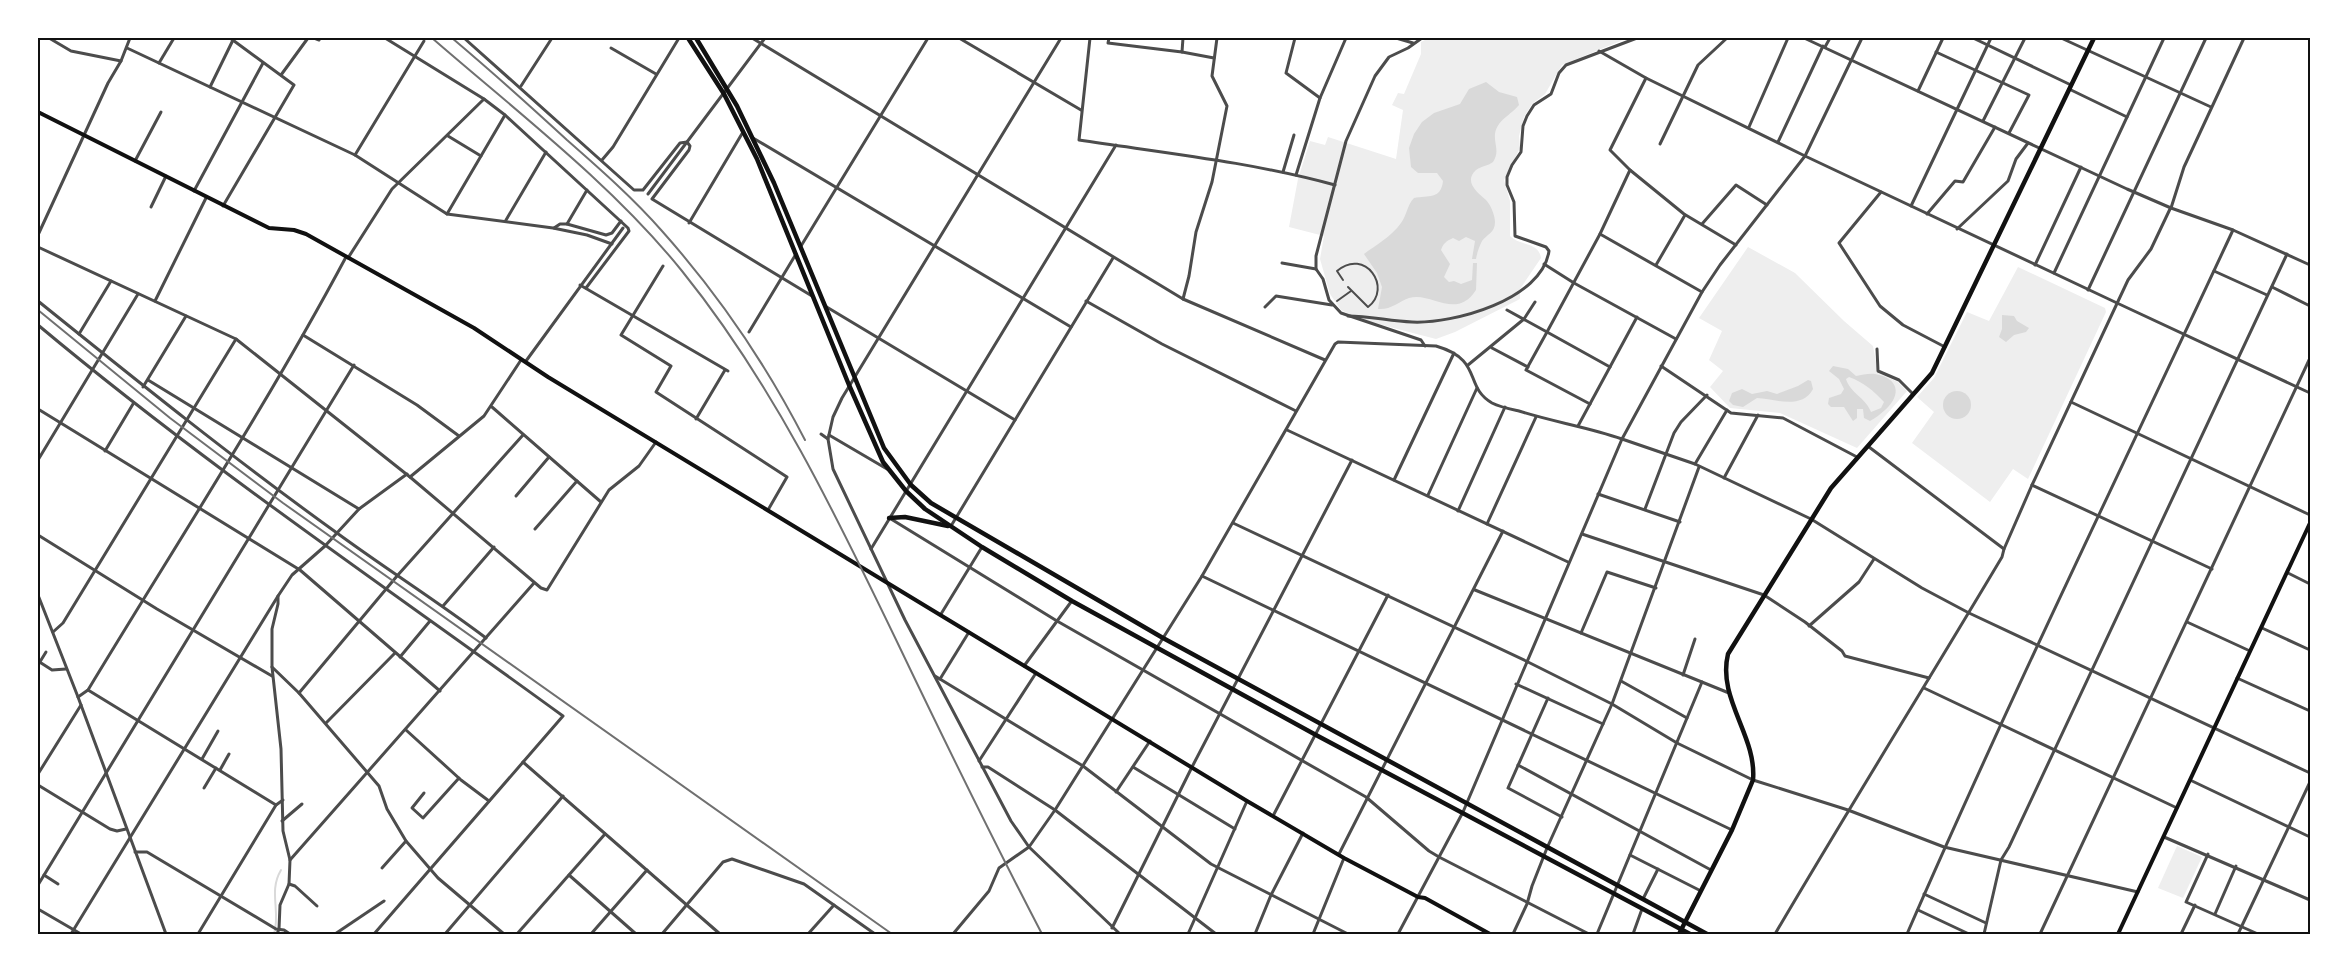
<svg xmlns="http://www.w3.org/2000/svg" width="2348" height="972" font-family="Figtree,sans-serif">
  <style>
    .green { fill: #eee }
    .water { fill: #d9d9d9; fill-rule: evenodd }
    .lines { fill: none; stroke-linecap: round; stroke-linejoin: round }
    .stream { stroke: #d9d9d9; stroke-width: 2 }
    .pedestrian { stroke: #4c4c4c; stroke-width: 2 }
    .minor { stroke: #4c4c4c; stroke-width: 3 }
    .tertiary { stroke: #4c4c4c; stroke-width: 3 }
    .secondary { stroke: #111; stroke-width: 4 }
    .primary { stroke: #111; stroke-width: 4.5 }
    .rail { stroke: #707070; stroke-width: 2 }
    .neatline { fill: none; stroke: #111; stroke-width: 2 }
  </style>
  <rect width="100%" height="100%" fill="#fff"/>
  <!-- green -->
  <g class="green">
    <path d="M1429,38H1628L1562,65L1545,94L1532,104L1524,117L1519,136L1520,148L1504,180L1510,201V236C1520,246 1539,242 1541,258L1520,289V299L1455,332L1436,339L1359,319L1341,310L1330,294L1320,259L1324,236L1289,227L1298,179L1310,141L1325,145L1328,137L1396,159L1403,110L1392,105L1398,93L1404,94L1421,54V42Z"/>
    <path d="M1748,247L1795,273L1844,321L1873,346L1878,373L1898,382L1907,391L1857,448L1780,413L1730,408L1710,387L1723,371L1709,360L1722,331L1699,318Z"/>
    <path d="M2018,267L2105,308L2106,312L2028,479L2013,469L1990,502L1912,443L1934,412L1917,397L1934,378L1967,312L1989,321Z"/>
    <path d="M2177,846L2202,857L2183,898L2158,888Z"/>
  </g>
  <!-- water -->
  <g class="water">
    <path d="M1486,82L1499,92L1517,97L1519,105C1511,115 1497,120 1495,134C1494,145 1500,151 1493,162C1488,166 1481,166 1476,170C1463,182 1478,193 1486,200C1491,205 1495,216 1495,222C1495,233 1487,234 1482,241C1479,247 1477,253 1476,259H1472L1475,241L1466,237L1459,241L1453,238C1446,241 1443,244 1441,250L1450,264L1444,277L1449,282L1454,281L1461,284L1472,280L1473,263H1477L1476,290C1456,321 1431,291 1409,298C1398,302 1391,310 1378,309L1382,287L1377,273L1364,254C1376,245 1392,236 1401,223C1407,215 1407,205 1414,198C1428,195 1441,200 1443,181L1437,173H1418L1411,167L1409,148L1414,134L1422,122L1434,113L1460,104L1469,89Z"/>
    <path d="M2002,315L2014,316L2017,321L2029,328L2026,332L2014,335L2006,342L1999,337L2002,329Z"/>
    <path d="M1833,366L1848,369L1856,376C1862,375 1869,373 1875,374C1899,378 1902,395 1885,410C1880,414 1876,418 1870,421L1864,418L1863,409H1857V418L1853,421L1844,407H1831L1828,404L1829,398L1841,394L1844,389L1839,379L1829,371ZM1849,377C1863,382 1874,391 1884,402L1881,408L1871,412C1866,398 1850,393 1846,379Z"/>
    <path d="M1808,380L1811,381L1813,389C1802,410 1775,399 1757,398L1743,407L1733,405L1729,401L1732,393L1742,389L1752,394L1767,391L1777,394L1798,386Z"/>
    <circle cx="1957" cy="405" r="14"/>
  </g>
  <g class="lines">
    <!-- stream -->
    <path class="stream" d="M274,934C281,911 268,892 281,870"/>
    <!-- pedestrian -->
    <g class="pedestrian">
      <path d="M1343,280L1337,271C1365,247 1393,288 1368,307L1348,287"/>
      <path d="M1337,301L1351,291"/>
    </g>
    <!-- minor -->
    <g class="minor">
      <path d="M49,38L71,51L121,61"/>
      <path d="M314,38L319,40L320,38"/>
      <path d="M385,38L484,99L505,115L628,228L629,231L586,288"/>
      <path d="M464,38L634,190H643L680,143L687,142L690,146L689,150L652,199L812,296"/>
      <path d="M752,38L1183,299L1325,360"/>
      <path d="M959,38L1081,110"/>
      <path d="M1090,38L1079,140C1165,153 1251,162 1335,185"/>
      <path d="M1109,38L1108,43L1182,52L1183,38"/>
      <path d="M1295,38L1286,73L1320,98"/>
      <path d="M1396,38L1413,43"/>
      <path d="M1422,38L1408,48L1389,57L1375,76L1346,141L1316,256V269L1323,279L1329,300L1341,313L1421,340L1425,346"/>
      <path d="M1973,38L2071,85"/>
      <path d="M2061,38L2211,107"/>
      <path d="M1825,47L1830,38"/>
      <path d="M127,48L355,155L447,214L553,228L587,235L612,244"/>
      <path d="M611,48L656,74"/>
      <path d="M1599,51L1646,78L1805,156"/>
      <path d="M1182,52L1214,58"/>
      <path d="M1936,52L2029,95L2009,133"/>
      <path d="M159,63L174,38"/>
      <path d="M281,75L308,38"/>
      <path d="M1646,78L1610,150L1630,170L1684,214L1736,245"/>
      <path d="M521,86L552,38"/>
      <path d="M210,87L233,40"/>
      <path d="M2069,89L2127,117"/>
      <path d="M1918,91L1943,38"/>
      <path d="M1983,121L2025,38"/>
      <path d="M1749,127L1788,38"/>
      <path d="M448,136L481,156"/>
      <path d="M753,138L1071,327"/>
      <path d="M1778,142L1823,46"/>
      <path d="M1660,144L1698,65L1727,38"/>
      <path d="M355,155L424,41"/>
      <path d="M602,160L613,147L679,38"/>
      <path d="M135,161L161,112"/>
      <path d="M1283,172L1294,135"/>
      <path d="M1296,175L1320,98L1346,38"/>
      <path d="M194,191L263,63"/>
      <path d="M1881,192L1839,243L1880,306L1903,325L1945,347"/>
      <path d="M648,194L765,38"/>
      <path d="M223,206L294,85L230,38"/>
      <path d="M1911,206L1991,38"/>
      <path d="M151,207L166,176"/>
      <path d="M2171,208L2184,167L2244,38"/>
      <path d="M447,214L505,115"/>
      <path d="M1927,214L1955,181L1963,182L1995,127"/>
      <path d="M506,220L546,152"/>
      <path d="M689,223L743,132"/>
      <path d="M567,224L587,190"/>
      <path d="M1702,224L1736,185L1767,205"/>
      <path d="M554,228L560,224H567L606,235L612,233L621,221"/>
      <path d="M1957,229L2008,181L2016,159L2028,143"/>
      <path d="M1600,234L1702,292"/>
      <path d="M801,246L928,38"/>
      <path d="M38,247L236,339L410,477L541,588L547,590L609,490L639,466L656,442"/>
      <path d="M348,258L392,189L484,99"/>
      <path d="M1282,263L1316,269"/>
      <path d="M1544,264L1574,283L1676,339"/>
      <path d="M1656,265L1685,215"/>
      <path d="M2035,265L2081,167"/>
      <path d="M663,266L621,335L671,366L656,392L787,477L768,510"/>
      <path d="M2214,271L2267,295"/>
      <path d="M2054,273L2164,38"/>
      <path d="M580,285L728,371"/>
      <path d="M2272,287L2310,306"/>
      <path d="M2088,290L2206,38"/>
      <path d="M1183,299L1189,276L1196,232L1212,182L1227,106L1212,76L1217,38"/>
      <path d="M38,301C136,380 234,459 337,533C386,569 437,601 486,638"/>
      <path d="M155,301L206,198"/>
      <path d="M1086,301L1162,344L1296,411"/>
      <path d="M2117,303L2310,393"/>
      <path d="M825,306L1015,420"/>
      <path d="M1265,307L1276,296L1332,305"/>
      <path d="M1507,310L1547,332L1526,370L1590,404"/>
      <path d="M1348,316C1369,316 1390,321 1412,322C1453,324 1542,300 1549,251L1546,247L1515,236L1514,202L1507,185V177L1512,165L1521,152L1523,126L1527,116L1534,105L1551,94L1559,73L1566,65L1637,38"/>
      <path d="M38,325C205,465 386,587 563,716L374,934"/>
      <path d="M749,332L796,254"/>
      <path d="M79,334L111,281"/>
      <path d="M303,335L417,405L459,436"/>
      <path d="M1492,348L1528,367"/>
      <path d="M1877,349L1878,371L1899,380L1913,394"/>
      <path d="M526,361L623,228"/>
      <path d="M1468,365L1524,319L1535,302"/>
      <path d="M1661,366L1731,413L1783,418L1857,457"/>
      <path d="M1610,367L1547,332L1600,234L1630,170"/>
      <path d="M148,380L359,509"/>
      <path d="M143,387L186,316"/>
      <path d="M2071,402L2310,515"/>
      <path d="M492,407L601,502"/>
      <path d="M38,409L300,570L440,691"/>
      <path d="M696,419L725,370"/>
      <path d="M1578,426L1637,317"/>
      <path d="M1287,430L1568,562"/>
      <path d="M821,434L828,439"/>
      <path d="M105,451L133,404"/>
      <path d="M38,460L138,294"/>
      <path d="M1695,464L1727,410"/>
      <path d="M410,477L484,416L521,360"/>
      <path d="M1724,478L1758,415"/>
      <path d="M1394,480L1454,353"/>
      <path d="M2032,485L2212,569"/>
      <path d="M1598,494L1680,522"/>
      <path d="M1428,495L1477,388"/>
      <path d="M516,496L549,457"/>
      <path d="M1645,509L1674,433L1681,422L1707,395"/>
      <path d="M1458,511L1505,407"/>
      <path d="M891,519L1057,621L1366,797L1429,851L1439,857L1589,934"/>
      <path d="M1233,523L1526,661L1612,704L1677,743L1753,780L1848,810L1944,847L2138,892"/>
      <path d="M1487,524L1536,417"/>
      <path d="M951,526L1113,258"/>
      <path d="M535,529L577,481"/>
      <path d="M1582,534L1764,595L1805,622L1842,651L1845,656L1929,678"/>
      <path d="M38,535L157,609L272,676"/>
      <path d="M871,549L1116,145"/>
      <path d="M2288,573L2310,584"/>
      <path d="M1202,576L1732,830"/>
      <path d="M1475,590L1729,693"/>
      <path d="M443,606L494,547"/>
      <path d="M941,614L982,547"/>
      <path d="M2187,622L2250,651"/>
      <path d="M1809,626L1859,582L1874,559"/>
      <path d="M2262,628L2310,650"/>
      <path d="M53,632L63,623L236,339"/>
      <path d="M1581,633L1607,572L1656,588"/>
      <path d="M400,657L430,621"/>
      <path d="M38,661L52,670L66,669"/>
      <path d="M38,665L46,652"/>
      <path d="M1024,666L1071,602"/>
      <path d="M272,667L299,693L379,786L387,809L406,841L438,878L504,934"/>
      <path d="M1683,675L1695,639"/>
      <path d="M935,676L1083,766L1211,864L1348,934"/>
      <path d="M2237,678L2310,711"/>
      <path d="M940,679L969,632"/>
      <path d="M1621,681L1687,718"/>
      <path d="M1516,684L1603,724"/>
      <path d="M1924,688L2177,808"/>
      <path d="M88,690L276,805"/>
      <path d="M299,693L397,576L523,435"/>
      <path d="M1548,698L1508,788L1562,817"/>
      <path d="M326,723L395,653"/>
      <path d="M406,730L461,780L489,801"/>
      <path d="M202,759L218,731"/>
      <path d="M979,761L1036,673"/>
      <path d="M523,762L720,934"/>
      <path d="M1518,765L1711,870"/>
      <path d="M982,767H988L1055,810L1216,934"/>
      <path d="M1133,767L1235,829"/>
      <path d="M220,770L229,754"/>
      <path d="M38,774L81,705"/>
      <path d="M2190,780L2310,837"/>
      <path d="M38,785L110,829L117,831L126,829"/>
      <path d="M204,788L216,768"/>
      <path d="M1116,792L1150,741"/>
      <path d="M424,793L412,808L423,818L459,778"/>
      <path d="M1273,816L1388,595"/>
      <path d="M282,821L302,804"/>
      <path d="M2164,837L2310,900"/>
      <path d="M135,852H147L276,929L284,930L290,934"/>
      <path d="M1339,854L1503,531"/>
      <path d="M2208,854L2186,902L2258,934"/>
      <path d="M1630,855L1701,891"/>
      <path d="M290,860L534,583"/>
      <path d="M382,868L406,841"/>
      <path d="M44,875L58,884"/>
      <path d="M569,875L636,934"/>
      <path d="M289,884L295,886L317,906"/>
      <path d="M38,885L354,365"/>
      <path d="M1924,894L1986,923"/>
      <path d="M1643,899L1658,869"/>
      <path d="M38,909L81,934"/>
      <path d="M1918,910L1969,934"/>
      <path d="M2215,914L2236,866"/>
      <path d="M1112,928L1192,767L1352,460"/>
      <path d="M71,934L278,596"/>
      <path d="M198,934L276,805L283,800"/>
      <path d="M277,934L279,929L280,905L289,884L290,860L283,831L281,749L272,667V629L278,604V596L292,575L325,546L359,509L407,474"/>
      <path d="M335,934L384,901"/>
      <path d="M445,934L563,796"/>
      <path d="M517,934L605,834"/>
      <path d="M591,934L647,870"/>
      <path d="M662,934L723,862L732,859L804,884L875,934"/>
      <path d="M808,934L834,905"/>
      <path d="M953,934L989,891L999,868L1029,847L1055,810L1202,576L1335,344L1338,342L1436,346C1484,360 1463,386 1492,403C1500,407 1510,409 1519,411C1553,422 1588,427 1622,439"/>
      <path d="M1188,934L1247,801"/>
      <path d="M1255,934L1271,895L1303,833"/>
      <path d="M1313,934L1344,858"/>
      <path d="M1513,934L1527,904L1532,886L1547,848L1612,704L1699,467"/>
      <path d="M1597,934L1702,682"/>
      <path d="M1633,934L1642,909"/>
      <path d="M1775,934C1849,808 1927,683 2002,557L2004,549L1869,447"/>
      <path d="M1907,934C2010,697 2124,464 2233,230"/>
      <path d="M1984,934L2001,860L2009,847L2287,254"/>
      <path d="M2040,934L2310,358"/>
      <path d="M2181,934L2195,905"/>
      <path d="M2238,934L2310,782"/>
    </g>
    <!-- tertiary -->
    <g class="tertiary">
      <path d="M1061,38L842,398L833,417L828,439L833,469L905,620L1011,821L1029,847L1120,934"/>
      <path d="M1804,38L2127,189L2171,208L2233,230L2310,265"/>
      <path d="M1805,156L2117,303"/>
      <path d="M38,235L108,83L121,61L130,38"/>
      <path d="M829,435L887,469"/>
      <path d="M1622,439L1695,464L1811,519L1922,588L1969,613L2310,773"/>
      <path d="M2004,549L2032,485L2128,280L2151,249L2170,209"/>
      <path d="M38,595L78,697L166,934"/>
      <path d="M78,697L88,690C175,546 267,405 346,257"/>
      <path d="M1398,934L1463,812L1622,439L1702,292L1720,265L1805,156L1862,38"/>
    </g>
    <!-- secondary -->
    <g class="secondary">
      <path d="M38,112L269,228L294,230L306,234L474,328L548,377L1247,801L1344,858L1418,897L1425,898L1490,934"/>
      <path d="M2118,934L2310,523"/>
    </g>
    <!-- primary -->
    <g class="primary">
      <path d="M688,38L724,94L757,159L849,385L883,462L906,491L925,509L982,547L1072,601L1316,735L1690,934"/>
      <path d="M696,38L737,106L774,183L884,448L911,485L931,503L1163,638L1707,934"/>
      <path d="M889,518L905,517L948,526"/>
      <path d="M1679,934L1732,830L1753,780C1757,736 1717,699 1728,654L1831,488L1932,373L2094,38"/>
    </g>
    <!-- rail -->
    <g class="rail">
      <path d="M432,38C516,111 612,184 682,271C774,385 837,517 900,648C946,744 993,840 1042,934"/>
      <path d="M452,38C491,71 529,105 567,140C600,169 633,198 662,231C719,295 766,364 805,440"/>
      <path d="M38,310L170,418L283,503L892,934"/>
    </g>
  </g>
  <!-- border -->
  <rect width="2348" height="972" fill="none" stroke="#ffffff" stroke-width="78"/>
  <rect x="39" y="39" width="2270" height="894" class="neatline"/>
</svg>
